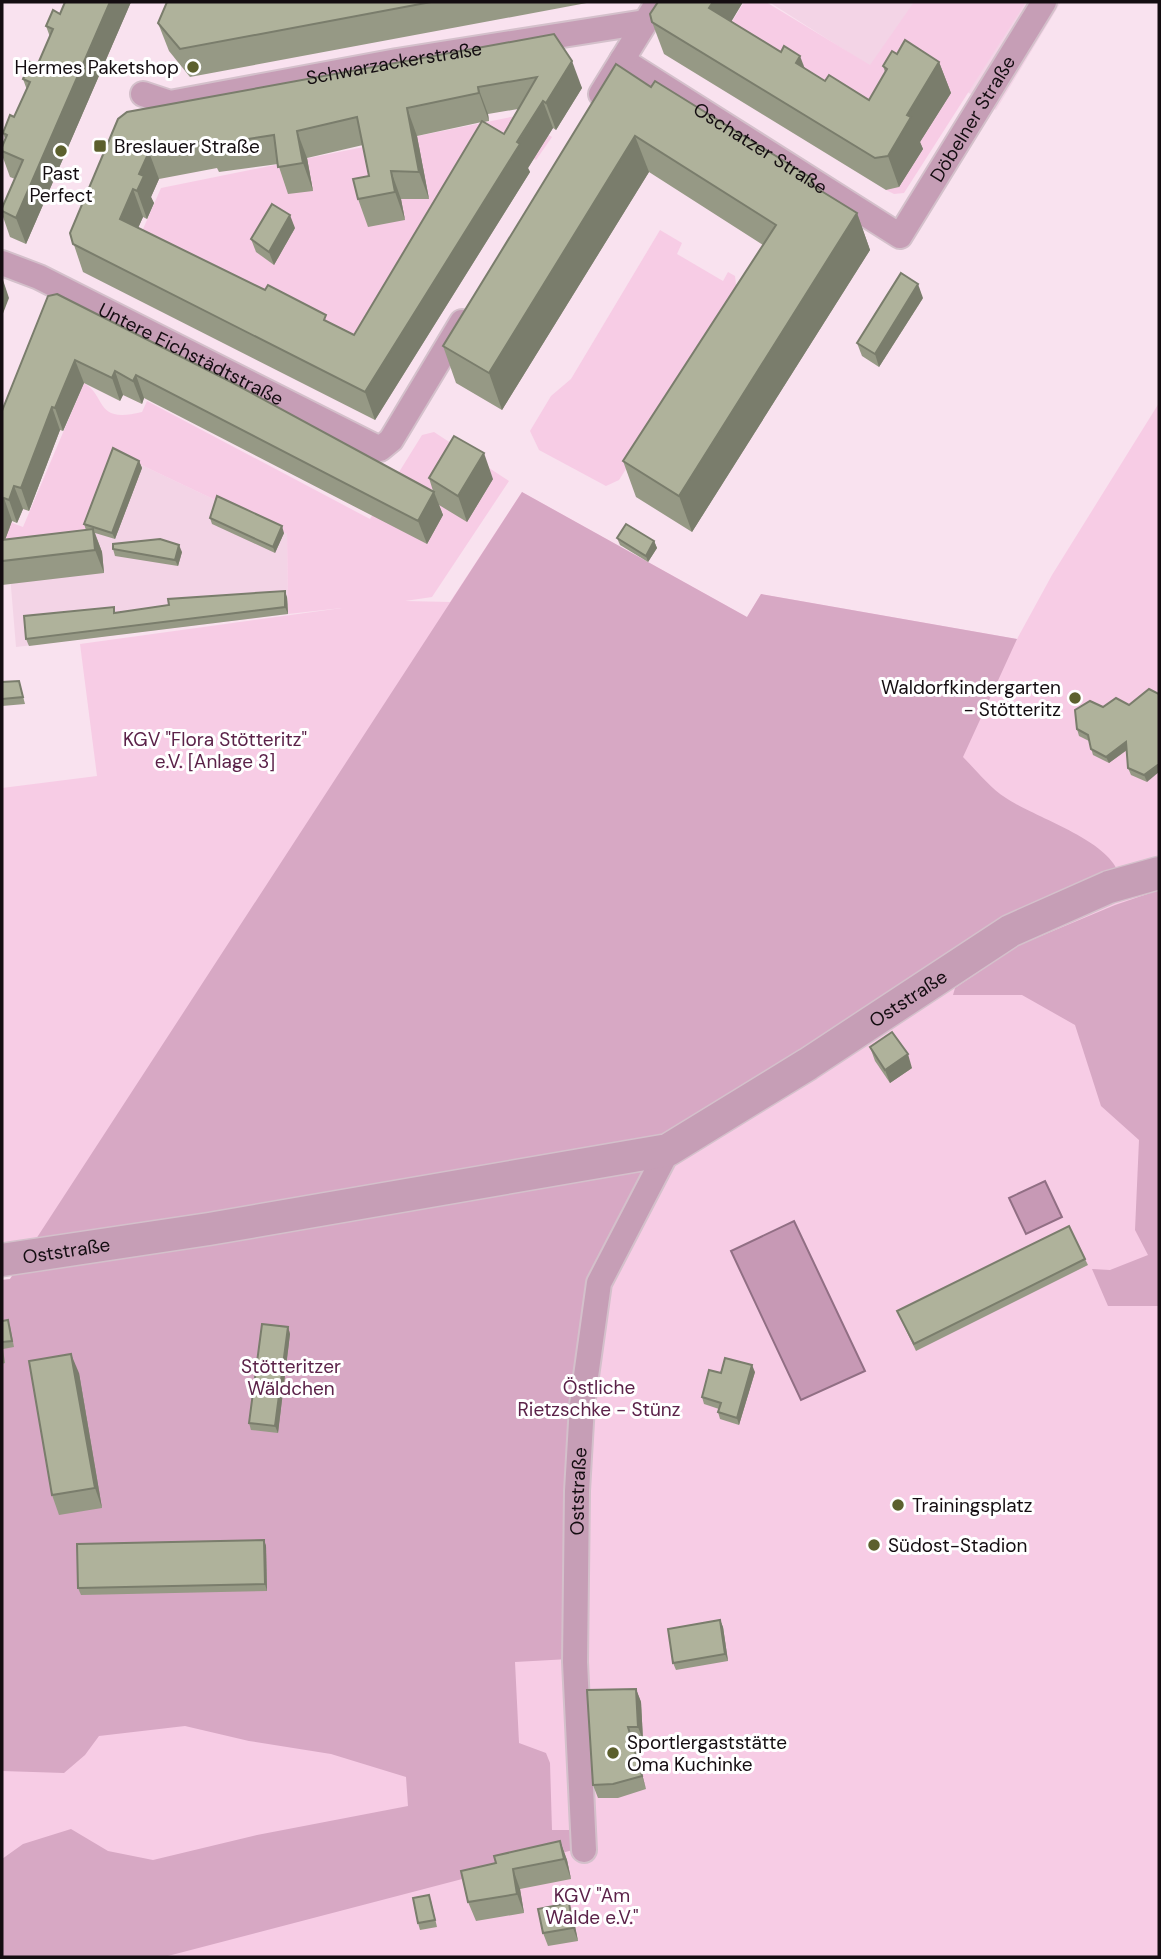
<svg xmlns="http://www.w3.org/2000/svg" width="1161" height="1959" font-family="'DM Sans',sans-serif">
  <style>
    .built { fill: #f3d4e6 }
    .green { fill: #f7cce5 }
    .forest { fill: #d7a8c4 }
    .water { fill: #c799b5; stroke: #916f84; stroke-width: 2 }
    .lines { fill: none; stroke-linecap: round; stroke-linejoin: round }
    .minor-casing { stroke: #d4c0cb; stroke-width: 28 }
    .tertiary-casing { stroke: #d4c0cb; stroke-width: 35 }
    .minor { stroke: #c69eb6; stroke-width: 24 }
    .tertiary { stroke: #c69eb6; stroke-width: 32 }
    .wall { fill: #969985; fill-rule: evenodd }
    .shaded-wall { fill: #7a7d6c }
    .building { fill: #afb29b; stroke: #7a7d6c; stroke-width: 2; fill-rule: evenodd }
    .poi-dot { fill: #5c602d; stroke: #fff; stroke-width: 2.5 }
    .labels { text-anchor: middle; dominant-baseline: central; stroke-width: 6; stroke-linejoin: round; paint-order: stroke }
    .street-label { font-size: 19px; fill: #140d11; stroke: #fff }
    .poi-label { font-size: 19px; fill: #140d11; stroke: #fff; text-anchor: start }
    .park-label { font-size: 19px; fill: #5b2249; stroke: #fff }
  </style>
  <rect width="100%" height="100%" fill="#f9e2ef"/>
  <!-- built -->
  <g class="built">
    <path d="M769,2H1061L996,110L893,45L876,70Z"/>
    <path d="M116,453L287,534L288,614L16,647L9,563Z"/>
  </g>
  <!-- green -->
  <g class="green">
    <path d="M744,2H766L870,65L914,2H1026L904,193L894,194L886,190L878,130L725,33Z"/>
    <path d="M516,116L552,137L536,160L498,137L363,359L136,245L161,188Z"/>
    <path d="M660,230L682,243L677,254L723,281L728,272L735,276L737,293L619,480L606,486L539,450L530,431L551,396L571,379Z"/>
    <path d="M84,383C107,396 94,424 142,412L147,401L370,519L422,435L434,432L509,481L432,597L405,601L450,602L522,492L747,617L761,594L1017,639L1052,575L1159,403V1957H2V1280L10,1279L29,1248L2,1251V788L97,776L80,644L342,608L288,614L287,534L116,453L86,530L2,565V519L23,527Z"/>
  </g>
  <!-- forest -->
  <g class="forest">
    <path d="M522,492L747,617L761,594L1017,639L963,757C976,770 990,788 1006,798C1035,818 1110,840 1119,875L852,1022L666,1137L594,1279L569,1659L515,1662L519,1743L546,1753L550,1763L552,1830H571L573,1850L164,1957H2V1859L23,1844L71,1829L108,1851L153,1860L257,1835L408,1806L406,1777L331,1754L249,1741L185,1726L99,1736L85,1755L64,1773L2,1771V1280L10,1279Z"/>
    <path d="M1159,890V1306H1108L1092,1269L1110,1270L1148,1255L1135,1230L1139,1140L1101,1106L1075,1025L1022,995H953L955,988L1017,946L1115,905Z"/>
  </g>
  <!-- water -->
  <g class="water">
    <path d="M1045,1181L1062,1217L1026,1234L1009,1198Z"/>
    <path d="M794,1221L865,1371L801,1400L731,1251Z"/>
  </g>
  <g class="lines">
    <defs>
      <g id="minor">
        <path id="s1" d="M622,60L900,236L1044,2"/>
        <path id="s2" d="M143,94L170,103L397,61L645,22"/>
        <path d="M601,94L658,2"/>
        <path id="s3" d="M2,263L39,277L380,449L391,440L462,322"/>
        <path id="s4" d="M584,1850L575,1662L577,1491L582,1405L599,1283L668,1150"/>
      </g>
      <g id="tertiary">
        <path id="s5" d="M2,1260L209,1229L668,1150L808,1064L1010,931L1109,887L1159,873"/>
      </g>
    </defs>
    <!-- minor casing -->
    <use href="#minor" class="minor-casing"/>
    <!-- tertiary casing -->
    <use href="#tertiary" class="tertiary-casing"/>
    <!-- minor -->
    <use href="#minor" class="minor"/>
    <!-- tertiary -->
    <use href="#tertiary" class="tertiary"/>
  </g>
  <!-- wall -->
  <g class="wall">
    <path d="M65,2H131L26,244L10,237L2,214V208L15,179L10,177L2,155V147L5,139L3,133L14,117L27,90L23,79L37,66L50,37L46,26L60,14Z"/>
    <path d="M167,2H592L190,77L169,51L158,23Z"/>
    <path d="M658,2H743L731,21L825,81L869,100L885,72L883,66L897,54L939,62L951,93L920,142L923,149L899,187L886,190L664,54L652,22Z"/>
    <path d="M554,34L582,88L556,130L553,128L528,168L530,172L375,420L83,272L70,233L118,119ZM518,109L504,134L484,122L489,121L488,114ZM482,122L354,335L138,228L143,217L147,219L154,203L151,197L159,179L217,168L219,172L278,164L288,194L313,191L307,158L363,145L369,176L358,199L368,227L405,220L401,199H429L417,136Z"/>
    <path d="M651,87L813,179L816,188L857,213L870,250L692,532L636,497L623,461L763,245L649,172L502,410L456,383L443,346Z"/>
    <path d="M295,228L274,265L256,252L251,239Z"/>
    <path d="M48,296L433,491L429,478L493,479L467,522L439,505L443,515L427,544L144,398L142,404L123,395L120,401L84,383L63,431L60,430L29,511L23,509L17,523L12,521L5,540L86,530L84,524L139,461L142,468L115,539L95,533L102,552L104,573L2,585V411Z"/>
    <path d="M923,298L879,367L862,356L857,343Z"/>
    <path d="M210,518L284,533L275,553L212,524Z"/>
    <path d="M617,538L654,541L657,548L648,562L620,545Z"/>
    <path d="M113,549L182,552L178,566L115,556Z"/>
    <path d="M287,597L288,614L29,646L26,639L116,613Z"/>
    <path d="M19,681L25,704L2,706V682Z"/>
    <path d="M1129,705L1147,782L1131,775L1128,768L1127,750L1109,763L1093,755L1089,741L1079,736L1077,729L1103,707Z"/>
    <path d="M870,1047L912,1068L890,1083L875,1061Z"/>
    <path d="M1085,1259L1088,1265L916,1351L897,1311Z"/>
    <path d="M2,1321L10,1326L14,1347L3,1349L5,1363L2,1364Z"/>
    <path d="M288,1327L290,1334L278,1433L251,1430L249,1423Z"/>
    <path d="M755,1372L739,1425L720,1419L718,1412L719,1409L704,1404L702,1397L721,1373Z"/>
    <path d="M79,1373L102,1508L59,1515L52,1495Z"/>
    <path d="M264,1540L266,1546L267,1591L81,1595L78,1588Z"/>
    <path d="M720,1620L723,1627L728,1661L676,1670L673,1663Z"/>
    <path d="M636,1689L641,1702L643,1740H633L646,1789L618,1798H598L593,1785Z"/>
    <path d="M560,1841L567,1860L571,1879L520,1889L524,1913L476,1921L468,1902L496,1863Z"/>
    <path d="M431,1901L437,1927L420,1930L418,1923Z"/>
    <path d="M573,1916L578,1941L548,1946L543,1933Z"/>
  </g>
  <!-- shaded-wall -->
  <g class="shaded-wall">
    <path d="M110,2H131L26,244L16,218Z"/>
    <path d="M713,2H743L721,39L709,8Z"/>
    <path d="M800,56L812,87L796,63Z"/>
    <path d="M572,61L582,88L556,130L546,103Z"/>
    <path d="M939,62L951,93L920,142L923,149L899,187L888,156L907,115Z"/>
    <path d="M478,87L488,114L489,121L479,93Z"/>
    <path d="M543,101L553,128L528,168L530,172L375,420L365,392Z"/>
    <path d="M407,108L417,136L429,199L419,172Z"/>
    <path d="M297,131L307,158L313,191L303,163Z"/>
    <path d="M635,136L649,172L502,410L489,373Z"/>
    <path d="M149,152L159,179L151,197L154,203L147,219L137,191L139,174Z"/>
    <path d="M391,171L401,199L405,220L395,192Z"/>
    <path d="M133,189L143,217L130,246L120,219Z"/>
    <path d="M857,213L870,250L692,532L679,496Z"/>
    <path d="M290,215L295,228L274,265L269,252Z"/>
    <path d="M2,277L9,298L2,316Z"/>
    <path d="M918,284L923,298L879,367L875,354Z"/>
    <path d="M75,360L84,383L63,431L55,408Z"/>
    <path d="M115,371L123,395L120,401L112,378Z"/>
    <path d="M136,375L144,398L142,404L133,381Z"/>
    <path d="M52,407L60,430L29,511L21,488Z"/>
    <path d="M484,453L493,479L467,522L458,496Z"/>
    <path d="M139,461L142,468L115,539L112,533Z"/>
    <path d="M14,486L23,509L17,523L9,500Z"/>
    <path d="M434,492L443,515L427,544L418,521Z"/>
    <path d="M4,498L12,521L2,548V503Z"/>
    <path d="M282,526L284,533L275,553L273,547Z"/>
    <path d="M93,529L102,552L104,573L95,550Z"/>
    <path d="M654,541L657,548L648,562L646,556Z"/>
    <path d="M179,545L182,552L178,566L175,560Z"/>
    <path d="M285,591L287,597L288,614L285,607Z"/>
    <path d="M1126,742L1128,749L1109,763L1106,757Z"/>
    <path d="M1159,764V772L1147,782L1144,775Z"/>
    <path d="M908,1054L912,1068L890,1083L885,1070Z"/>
    <path d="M288,1327L290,1334L278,1433L275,1426Z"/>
    <path d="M71,1354L79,1373L102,1508L95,1488Z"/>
    <path d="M752,1365L755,1372L739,1425L737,1418Z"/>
    <path d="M264,1540L266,1546L267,1591L265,1584Z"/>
    <path d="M720,1620L723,1627L728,1661L725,1654Z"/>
    <path d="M636,1689L641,1702L643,1740L638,1727Z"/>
    <path d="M628,1727L633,1740L646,1789L642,1776Z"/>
    <path d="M560,1841L567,1860L571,1879L564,1859Z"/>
    <path d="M513,1869L520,1889L524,1913L517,1894Z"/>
    <path d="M569,1903L573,1916L578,1941L573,1928Z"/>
  </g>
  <!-- building -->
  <g class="building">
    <path d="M65,2H110L16,218L2,211V208L23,160L2,151V147L7,135L3,133L10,115L14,117L30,82L23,79L30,62L37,66L53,29L46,26L53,10L60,14Z"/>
    <path d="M167,2H431L180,49L158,23Z"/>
    <path d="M658,2H713L709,8L781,52L784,46L800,56L796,63L825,81L829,75L869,100L887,69L883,66L892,51L897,54L905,40L939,62L907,115L911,117L888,156L875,158L652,22L650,14Z"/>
    <path d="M554,34L572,61L546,103L543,101L517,142L520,144L365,392L73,244L70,233L118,119L127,112ZM537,77L504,134L482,121L354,335L324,320L326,315L268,285L265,290L120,219L133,189L137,191L144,176L139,174L149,152L208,140L209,145L274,135L278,167L303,163L297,131L357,117L369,176L353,179L358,199L395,192L391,171L419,172L407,108L479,93L478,87Z"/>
    <path d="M616,64L651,87L655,81L813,179L810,184L857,213L679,496L623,461L776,225L635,136L489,373L443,346Z"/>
    <path d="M272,204L290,215L269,252L251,239Z"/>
    <path d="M901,273L918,284L875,354L857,343Z"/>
    <path d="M57,294L235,384L434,492L418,521L136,375L133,381L115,371L112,378L75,360L55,408L52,407L21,488L14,486L9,500L4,498L2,503V411L48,296Z"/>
    <path d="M454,436L484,453L458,496L429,478Z"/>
    <path d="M113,448L139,461L112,533L84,524Z"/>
    <path d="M217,496L282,526L273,547L210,518Z"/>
    <path d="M626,524L654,541L646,556L617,538Z"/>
    <path d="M93,529L95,550L2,561V540Z"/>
    <path d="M160,539L179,545L175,560L113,549V544Z"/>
    <path d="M285,591V607L26,639L24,616L114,607V613L169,605L168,599Z"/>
    <path d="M19,681L23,697L2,699V682Z"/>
    <path d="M1149,689L1159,694V764L1144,775L1128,768L1126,742L1106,757L1091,749L1088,735L1077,729L1075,710L1090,701L1103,707L1116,698L1129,705Z"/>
    <path d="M892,1032L908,1054L885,1070L870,1047Z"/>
    <path d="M1069,1226L1085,1259L914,1344L897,1311Z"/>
    <path d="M8,1320L12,1341L2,1342V1321Z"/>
    <path d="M262,1324L288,1327L275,1426L249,1423Z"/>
    <path d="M71,1354L95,1488L52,1495L29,1361Z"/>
    <path d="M725,1358L752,1365L737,1418L718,1412L721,1403L702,1397L709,1370L721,1373Z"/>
    <path d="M264,1540L265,1584L78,1588L77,1544Z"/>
    <path d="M720,1620L725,1654L673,1663L668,1629Z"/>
    <path d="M636,1689L638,1727H628L642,1776L613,1784L593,1785L587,1690Z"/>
    <path d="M560,1841L564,1859L513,1869L517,1894L468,1902L461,1871L496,1863L494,1856Z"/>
    <path d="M429,1895L435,1920L418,1923L413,1898Z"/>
    <path d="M569,1903L573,1928L543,1933L538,1909Z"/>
  </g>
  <!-- markers -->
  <g class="poi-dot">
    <circle cx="193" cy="67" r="7"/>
    <rect x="93" y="139" width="14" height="14" rx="3.5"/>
    <circle cx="61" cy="151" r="7"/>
    <circle cx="1075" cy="698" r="7"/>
    <circle cx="898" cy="1505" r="7"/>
    <circle cx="874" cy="1545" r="7"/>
    <circle cx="613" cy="1753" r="7"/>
  </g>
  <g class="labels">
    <!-- street labels -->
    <g class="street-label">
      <text stroke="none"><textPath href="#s2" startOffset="256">Schwarzackerstraße</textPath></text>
      <text stroke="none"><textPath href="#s1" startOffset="467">Döbelner Straße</textPath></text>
      <text stroke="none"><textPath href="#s1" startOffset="164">Oschatzer Straße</textPath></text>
      <text stroke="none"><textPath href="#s3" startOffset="210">Untere Eichstädtstraße</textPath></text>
      <text stroke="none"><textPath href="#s5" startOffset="959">Oststraße</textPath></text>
      <text stroke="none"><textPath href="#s5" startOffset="65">Oststraße</textPath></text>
      <text stroke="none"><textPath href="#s4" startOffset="359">Oststraße</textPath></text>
    </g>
    <!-- poi labels -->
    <g class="poi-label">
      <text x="179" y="67" text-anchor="end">Hermes Paketshop</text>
      <text x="114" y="146">Breslauer Straße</text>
      <text x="61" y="173" text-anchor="middle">Past<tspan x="61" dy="22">Perfect</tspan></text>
      <text x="1061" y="687" text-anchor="end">Waldorfkindergarten<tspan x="1061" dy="22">- Stötteritz</tspan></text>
      <text x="912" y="1505">Trainingsplatz</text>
      <text x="888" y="1545">Südost-Stadion</text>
      <text x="627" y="1742">Sportlergaststätte<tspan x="627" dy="22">Oma Kuchinke</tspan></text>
    </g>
    <!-- park labels -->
    <g class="park-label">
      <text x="215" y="739">KGV "Flora Stötteritz"<tspan x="215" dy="22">e.V. [Anlage 3]</tspan></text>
      <text x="291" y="1366">Stötteritzer<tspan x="291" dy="22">Wäldchen</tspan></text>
      <text x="599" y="1387">Östliche<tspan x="599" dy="22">Rietzschke - Stünz</tspan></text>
      <text x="592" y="1895">KGV "Am<tspan x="592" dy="22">Walde e.V."</tspan></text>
    </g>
  </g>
  <!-- border -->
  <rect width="1161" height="1959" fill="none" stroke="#140d11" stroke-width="7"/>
</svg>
